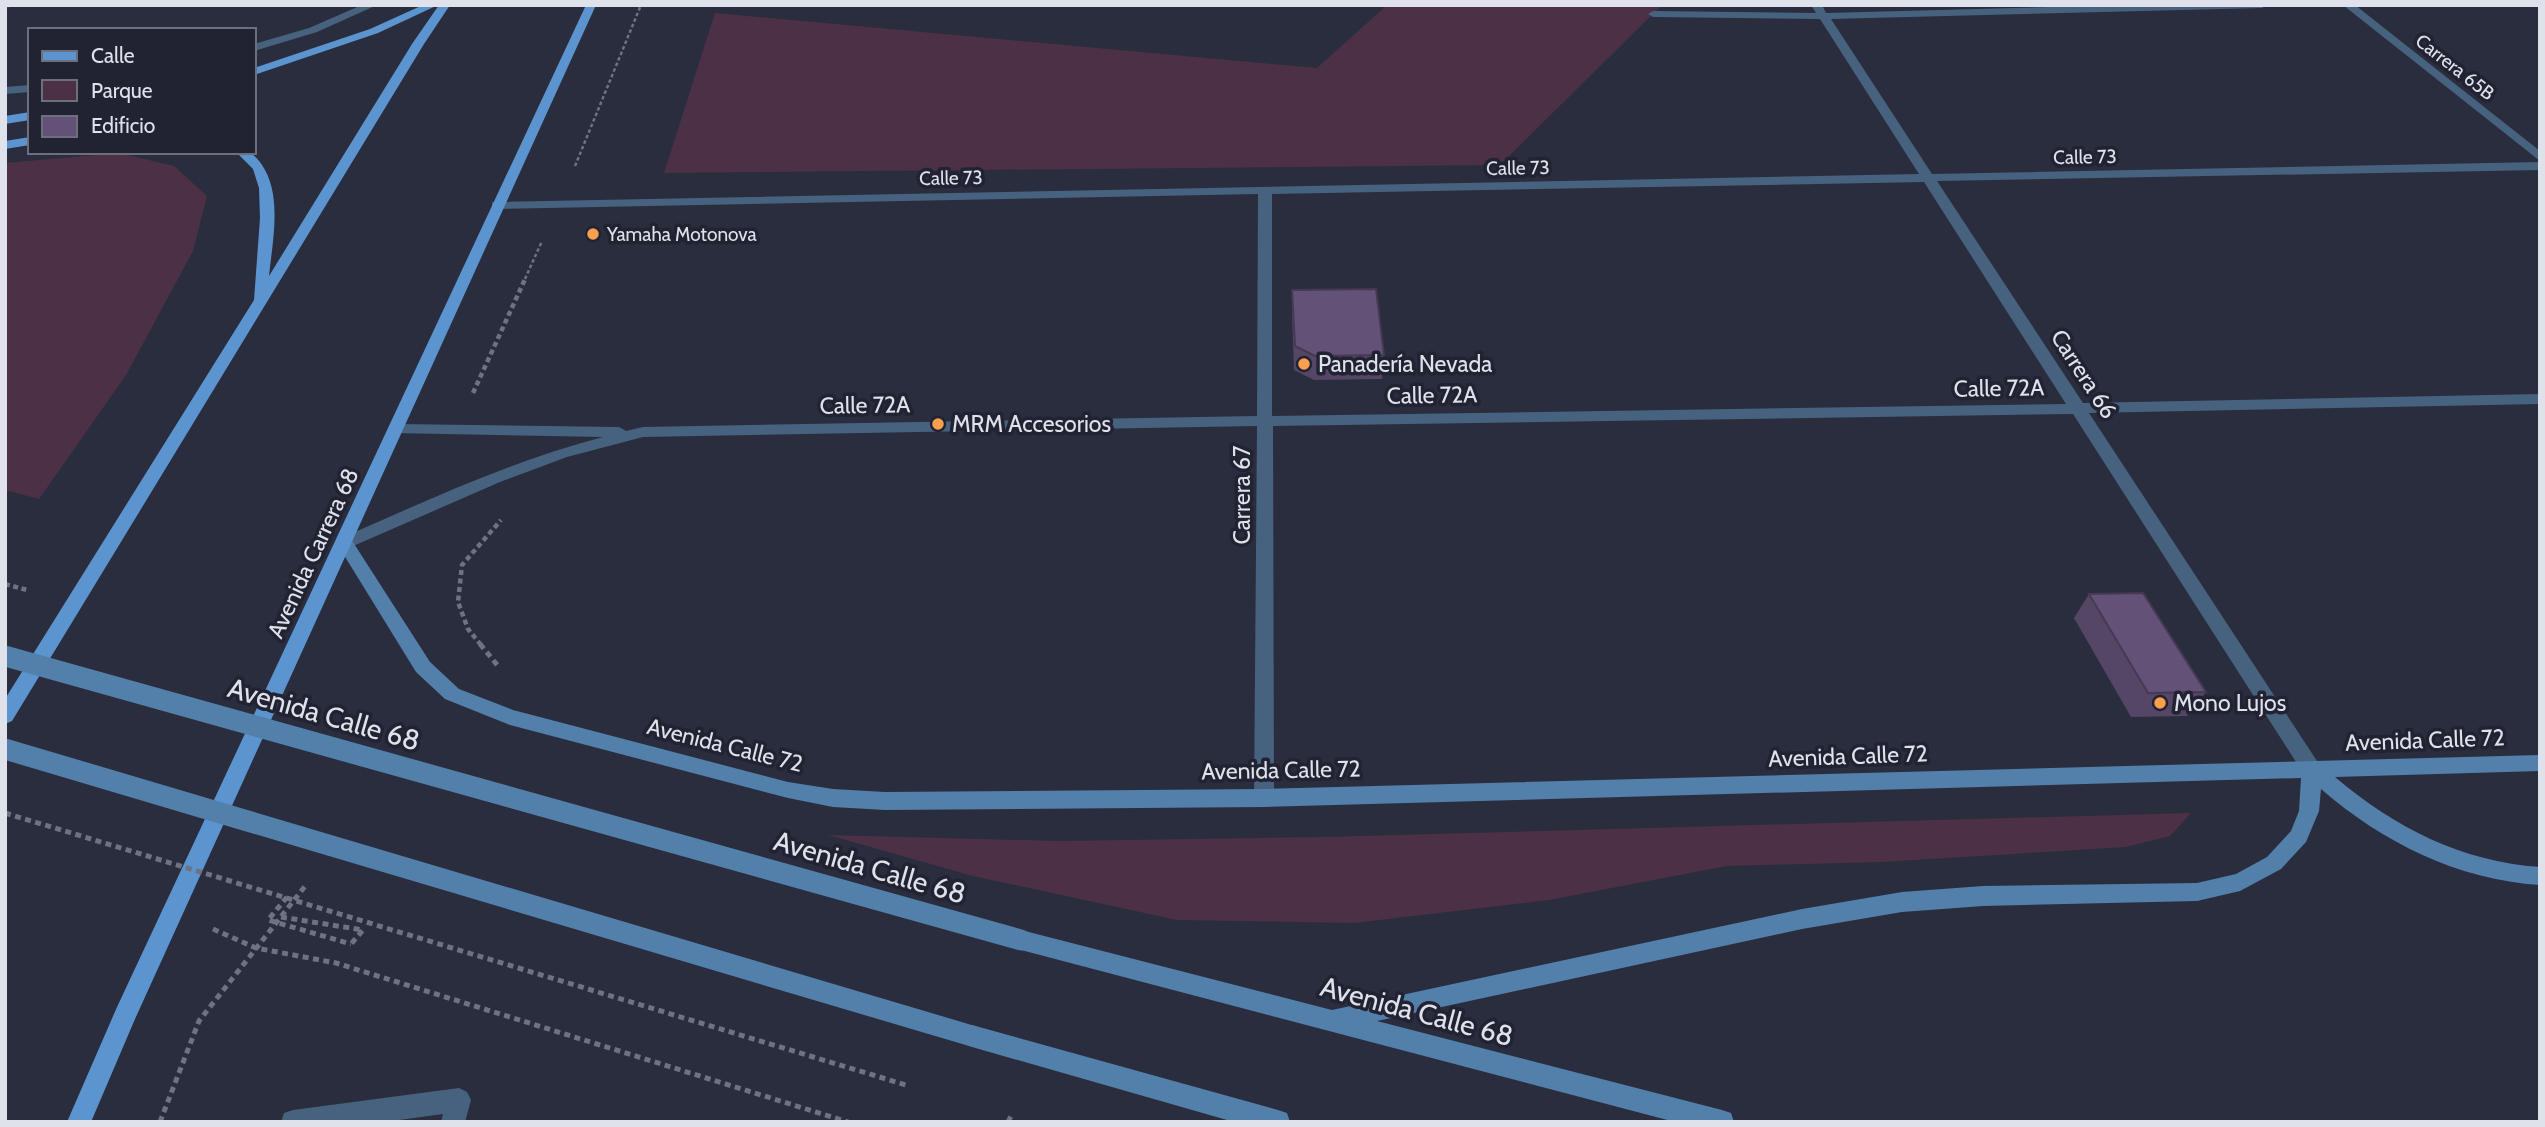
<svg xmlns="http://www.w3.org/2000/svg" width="2545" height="1127" font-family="Cabin,sans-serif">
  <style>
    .green { fill: #4c3046 }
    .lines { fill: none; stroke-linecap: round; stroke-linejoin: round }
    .path-far2 { stroke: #6f7280; stroke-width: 2.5; stroke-dasharray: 3.5 2.5; stroke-linecap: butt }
    .path-far1 { stroke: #6f7280; stroke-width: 4.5; stroke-dasharray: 5 3.5; stroke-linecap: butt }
    .path { stroke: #6f7280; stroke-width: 5; stroke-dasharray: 6 4.5; stroke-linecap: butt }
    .service { fill: #47627e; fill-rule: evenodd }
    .minor { fill: #47627e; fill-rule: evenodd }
    .secondary { fill: #537fab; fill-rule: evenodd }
    .primary { fill: #5b94ce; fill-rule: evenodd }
    .path-bridge { stroke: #6f7280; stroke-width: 5; stroke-dasharray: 6 4.5; stroke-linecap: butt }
    .secondary-bridge { stroke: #537fab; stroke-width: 21 }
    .wall { fill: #554666 }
    .shaded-wall { fill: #453953 }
    .building { fill: #635177; stroke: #453953; stroke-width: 2 }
    .poi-dot { fill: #fa9f4e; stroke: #212333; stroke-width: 2.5 }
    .labels { text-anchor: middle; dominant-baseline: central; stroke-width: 7; stroke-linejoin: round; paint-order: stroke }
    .far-street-label { font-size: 19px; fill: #dfe1eb; stroke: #212333 }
    .far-poi-label { font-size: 19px; fill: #dfe1eb; stroke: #212333; text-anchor: start }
    .poi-label { font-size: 23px; fill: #dfe1eb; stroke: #212333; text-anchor: start }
    .street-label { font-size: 23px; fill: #dfe1eb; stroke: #212333 }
    .near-street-label { font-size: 28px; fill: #dfe1eb; stroke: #212333 }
  </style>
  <rect width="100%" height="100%" fill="#2a2d3d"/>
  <!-- green -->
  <g class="green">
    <path d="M1387,5H1662L1500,165L664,173L715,13L1317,68Z"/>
    <path d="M119,153L174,166L207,196L193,251L126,375L39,499L5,490V163Z"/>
    <path d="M2191,813L2170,836L2126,847L1881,862L1727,866L1549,900L1354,923L1177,920L973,876L828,835L1060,841L1323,837Z"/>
  </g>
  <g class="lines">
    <!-- path-far2 -->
    <g class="path-far2">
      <path d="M575,166L641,5"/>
      <path d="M525,279L542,241"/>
    </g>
    <!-- path-far1 -->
    <g class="path-far1">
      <path d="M473,393L526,277"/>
      <path d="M5,584L27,590"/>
      <path d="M481,645L468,629L458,602L462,565L501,520"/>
    </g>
    <!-- path -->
    <g class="path">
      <path d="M480,644L498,666"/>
      <path d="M281,917L363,930L351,944"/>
      <path d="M213,929L256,948L336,963L848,1122"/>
      <path d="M160,1122L199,1021L306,885"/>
      <path d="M1008,1122L1011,1116"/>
    </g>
    <!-- service -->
    <g class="service">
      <path d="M362,5H377L317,32L254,51V44L309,28Z"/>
      <path d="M30,85V92L5,94V87Z"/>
      <path d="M459,1088L467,1092L471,1100L465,1122H441L443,1114L385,1122H281L284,1113L293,1110Z"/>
    </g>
    <!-- minor -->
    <g class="minor">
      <path d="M1811,5H1822L1826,13L2123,5H2267L2262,8L1831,19L1932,174L2540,162V170L1937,181L2083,403L2540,394V404L2089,413L2319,764L2322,770L2319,776L2312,778L2305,776L2073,414L1273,426L1274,798L1271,804L1264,807L1257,804L1254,798L1257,426L643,437L567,457L500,482L351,547H339L336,543L339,539C426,501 511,461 603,437L392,433L390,429L392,425L398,424L619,427L626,431L643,427L1257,416L1258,194L497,209L492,208V202L1919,174L1820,19L1653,17L1648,14L1653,11L1816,13ZM1924,182L2066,404L1272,416V194Z"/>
      <path d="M2343,5H2355L2540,151V161Z"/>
    </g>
    <!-- secondary -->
    <g class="secondary">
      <path d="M345,537L351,539L430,662L459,689L513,710L788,782L833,789L885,792L1264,789L2540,755V771L2335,777C2394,827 2462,862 2540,867V885C2458,880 2382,842 2321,789L2319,811L2306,842L2281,869L2240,891L2197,901L1983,906L1902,912L1802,929L1377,1021L1722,1110L1731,1113L1734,1122H1675L1021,950L1013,947L1010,940L1013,933L1021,930L1332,1010L1802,909L1902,892L1983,886L2197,883L2236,874L2267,857L2291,831L2299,811L2301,778L1264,807L885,810L833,807L788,798L510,725L445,699L416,672L339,547L336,543L339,539Z"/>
      <path d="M972,1025L1278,1110L1287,1113L1290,1122H1234L972,1047L964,1044L960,1036L964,1028Z"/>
    </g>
    <!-- primary -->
    <g class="primary">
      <path d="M423,5H438L378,33L254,75V68L370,29Z"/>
      <path d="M439,5H450L424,44L12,721L5,724V699L254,300L260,218L259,188L253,169L236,152H250C286,181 273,236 269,276L412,44Z"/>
      <path d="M586,5H596L135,1019L91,1122H67L117,1007Z"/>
      <path d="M30,112V120L5,124V116Z"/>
      <path d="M30,137V145L5,149V141Z"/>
    </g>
    <!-- path-bridge -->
    <g class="path-bridge">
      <path d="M5,813L906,1085"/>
      <path d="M287,897L268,920L351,944"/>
    </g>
    <!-- secondary-bridge -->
    <g class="secondary-bridge">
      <path d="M5,656L1021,940"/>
      <path d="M5,749L972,1036"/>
    </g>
  </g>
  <!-- wall -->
  <g class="wall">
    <path d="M1292,290L1384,355L1382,379L1314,380L1294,370L1292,314Z"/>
    <path d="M2089,594L2206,692L2187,716L2131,717L2074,618Z"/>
  </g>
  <!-- shaded-wall -->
  <path class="shaded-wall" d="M5,5H14L5,10Z"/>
  <!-- building -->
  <g class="building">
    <path d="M1376,289L1384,355L1315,356L1295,346L1292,290Z"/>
    <path d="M2143,593L2206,692L2148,693L2089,594Z"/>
  </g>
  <!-- markers -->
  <g class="poi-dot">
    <circle cx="593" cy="234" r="7"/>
    <circle cx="1304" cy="364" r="7"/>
    <circle cx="938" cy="424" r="7"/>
    <circle cx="2160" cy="703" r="7"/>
  </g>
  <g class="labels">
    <!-- far-street labels -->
    <g class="far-street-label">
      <text transform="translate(2455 67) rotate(38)">Carrera 65B</text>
      <text transform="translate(2085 157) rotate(-1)">Calle 73</text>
      <text transform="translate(1518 168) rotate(-1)">Calle 73</text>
      <text transform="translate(951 178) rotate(-1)">Calle 73</text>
    </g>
    <!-- far-poi labels -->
    <g class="far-poi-label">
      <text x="607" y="234">Yamaha Motonova</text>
    </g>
    <!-- poi labels -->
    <g class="poi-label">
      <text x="1318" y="364">Panadería Nevada</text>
      <text x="952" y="424">MRM Accesorios</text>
      <text x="2174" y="703">Mono Lujos</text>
    </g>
    <!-- street labels -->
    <g class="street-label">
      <text transform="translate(2084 374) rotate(57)">Carrera 66</text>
      <text transform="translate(1999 388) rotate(-1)">Calle 72A</text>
      <text transform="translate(1432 395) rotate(-1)">Calle 72A</text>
      <text transform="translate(865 405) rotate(-1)">Calle 72A</text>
      <text transform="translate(1242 495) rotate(-90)">Carrera 67</text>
      <text transform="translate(313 553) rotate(-65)">Avenida Carrera 68</text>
      <text transform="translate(2425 740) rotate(-2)">Avenida Calle 72</text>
      <text transform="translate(725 745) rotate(14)">Avenida Calle 72</text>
      <text transform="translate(1848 756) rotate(-2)">Avenida Calle 72</text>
      <text transform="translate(1281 770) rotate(-1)">Avenida Calle 72</text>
    </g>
    <!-- near-street labels -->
    <g class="near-street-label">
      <text transform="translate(324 714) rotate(16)">Avenida Calle 68</text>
      <text transform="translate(870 867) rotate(16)">Avenida Calle 68</text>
      <text transform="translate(1417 1011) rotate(15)">Avenida Calle 68</text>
    </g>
  </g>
  <!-- border -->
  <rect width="2545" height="1127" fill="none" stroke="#dfe1eb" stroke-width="14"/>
  <!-- legend -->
  <rect x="28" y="28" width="228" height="126" fill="#212333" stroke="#6d6f7d" stroke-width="2"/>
  <rect x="42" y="51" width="35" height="10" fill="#5b94ce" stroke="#6d6f7d" stroke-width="2"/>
  <text x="91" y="63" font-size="21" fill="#dfe1eb">Calle</text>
  <rect x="42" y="80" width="35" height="21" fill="#4c3046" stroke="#6d6f7d" stroke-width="2"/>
  <text x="91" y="98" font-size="21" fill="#dfe1eb">Parque</text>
  <rect x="42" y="116" width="35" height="21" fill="#635177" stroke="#6d6f7d" stroke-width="2"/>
  <text x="91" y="133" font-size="21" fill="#dfe1eb">Edificio</text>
</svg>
